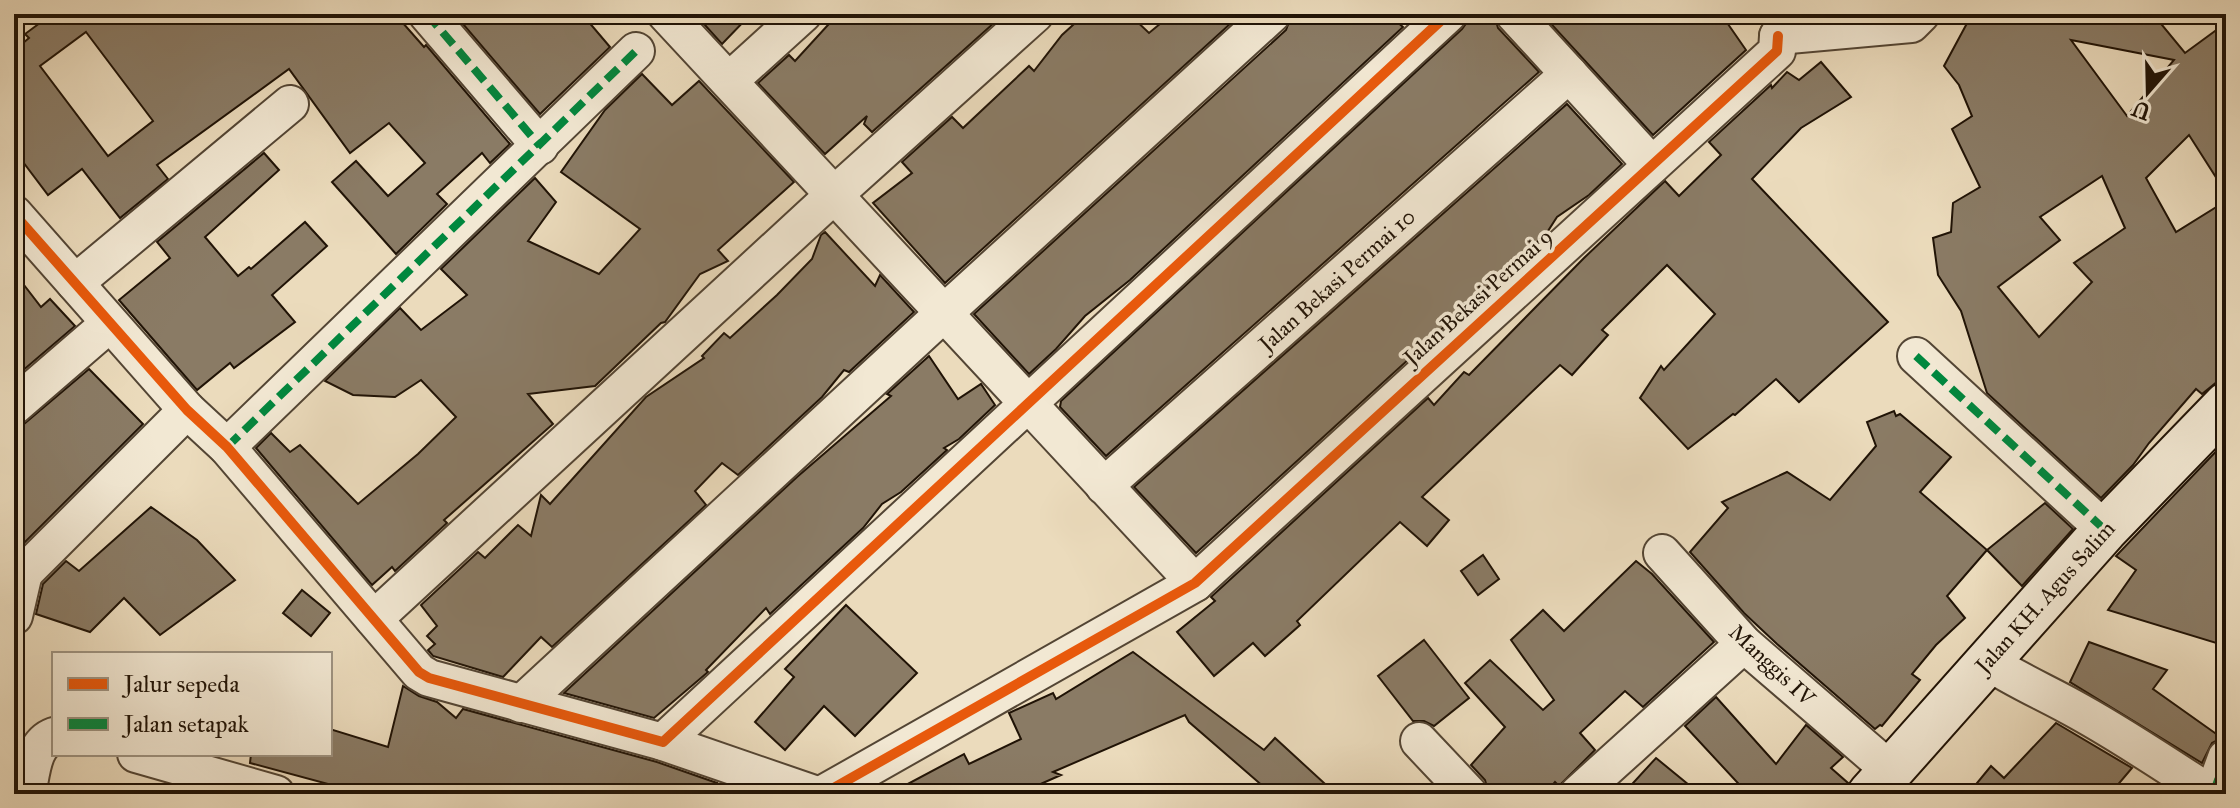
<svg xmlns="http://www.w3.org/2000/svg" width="2240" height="808" font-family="'IM FELL Great Primer',serif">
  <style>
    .building { fill: #8a7b65; stroke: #201306; stroke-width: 2; fill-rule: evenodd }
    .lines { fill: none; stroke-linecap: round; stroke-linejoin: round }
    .street-casing { stroke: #534534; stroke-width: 40 }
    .secondary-casing { stroke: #201306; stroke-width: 48 }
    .street { stroke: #f2e8d3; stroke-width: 36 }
    .secondary { stroke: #f2e8d3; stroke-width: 44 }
    .quiet { stroke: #00873e; stroke-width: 8; stroke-dasharray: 16 8; stroke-linecap: butt }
    .cycleway-casing { stroke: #f2e8d3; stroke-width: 15 }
    .cycleway { stroke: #e8590c; stroke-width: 10 }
    .labels { text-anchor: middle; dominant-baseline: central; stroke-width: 7; stroke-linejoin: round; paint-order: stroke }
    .street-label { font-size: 22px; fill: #201306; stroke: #f2e8d3 }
  </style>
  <rect width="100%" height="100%" fill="#ebdbbc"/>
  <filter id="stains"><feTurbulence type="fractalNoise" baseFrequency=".0025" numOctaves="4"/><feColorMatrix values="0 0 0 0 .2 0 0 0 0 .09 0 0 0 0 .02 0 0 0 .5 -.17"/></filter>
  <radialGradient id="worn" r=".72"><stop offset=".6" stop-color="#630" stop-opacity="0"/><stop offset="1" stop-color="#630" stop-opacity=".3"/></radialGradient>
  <!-- building -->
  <g class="building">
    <path d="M52,14H395L424,47L426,45L510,144L490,163L482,153L437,194L447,204L396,254L332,182L356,161L388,196L425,163L389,123L350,153L289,69L157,165L168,179L120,218L82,169L48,195L14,150V32L23,43L29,38L25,34ZM86,32L153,121L108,156L40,66Z"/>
    <path d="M460,14H582L610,47L540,114L457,17Z"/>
    <path d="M695,14H751L722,44Z"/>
    <path d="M838,14H1004L872,132L864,124L867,116L825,154L758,83L789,55L795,61Z"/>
    <path d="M1085,14H1129L1149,33L1172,14H1241L945,283L873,203L912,173L902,162L952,117L963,128L1029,66L1034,71L1062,35Z"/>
    <path d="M1292,14H1388L1403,27L1130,280L1085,316L1056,349L1029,374L974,314L1286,30Z"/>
    <path d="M1473,14H1494L1498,28L1539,72L1106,456L1060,407L1061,401L1462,29Z"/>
    <path d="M1542,14H1721L1746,50L1653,135Z"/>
    <path d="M1972,14H2153L2185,53L2226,23V193L2189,135L2146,178L2176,232L2226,201V381H2218L2202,394L2196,389L2149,443L2133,465L2101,498L1987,393L1961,311L1938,275L1933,238L1951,232L1953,203L1980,187L1952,129L1972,116L1959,85L1944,66ZM2071,40L2174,60L2127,116ZM2102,176L2125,228L2074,263L2092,282L2039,337L1998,287L2060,240L2040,217Z"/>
    <path d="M1821,62L1851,97L1801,128L1752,179L1888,322L1799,402L1776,379L1735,415L1733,414L1688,449L1640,398L1661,366L1664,370L1715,314L1667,265L1602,330L1608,335L1572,375L1560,365L1422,497L1449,520L1427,546L1400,522L1297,621L1300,625L1265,656L1253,643L1214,676L1177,632L1215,601L1211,597L1428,398L1434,405L1464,372L1469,375L1584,258L1665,181L1679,196L1721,155L1709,142L1771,85L1772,88L1787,72L1799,80Z"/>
    <path d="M642,74L672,105L699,81L794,182L718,250L728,261L700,274L665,322L661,323L595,386L528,394L553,424L444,520L447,523L395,571L392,567L372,585L256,448L271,433L290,452L300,445L358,504L418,454L456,417L421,380L395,397L353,395L325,381L400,308L421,330L467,295L441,269L535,178L556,202L528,241L599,274L640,229L561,172L605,110Z"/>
    <path d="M1567,104L1622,164L1589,195L1557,217L1546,234L1196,553L1134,487Z"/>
    <path d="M264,153L279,170L205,237L238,276L249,267L251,269L305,222L327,246L272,295L295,322L234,368L230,363L197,390L119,300L170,258L157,242Z"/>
    <path d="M825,232L875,286L880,275L914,312L849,372L844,370L822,397L738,475L722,463L695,491L706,505L552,647L541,637L503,677L433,656L428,650L435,644L427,636L437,626L421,605L478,552L485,558L518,525L531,536L541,495L550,504L646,397L704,358L702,356L724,333L730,338L777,295L812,259L821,235Z"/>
    <path d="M14,272L41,307L50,299L75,326L14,378Z"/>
    <path d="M929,356L958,399L981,384L995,405L959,439L944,448L947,450L901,492L882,504L863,528L770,614L766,608L706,670L708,672L654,718L564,693L797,477L891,396L887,394Z"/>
    <path d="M89,369L143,424L14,553V435L24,424Z"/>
    <path d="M1894,411L1896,416L1900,414L1951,457L1920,492L1987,550L1947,596L1965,618L1936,645L1912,674L1920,680L1882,726L1880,725L1875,729L1777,644L1744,613L1690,552L1728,508L1722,502L1787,472L1830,500L1876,446L1867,422Z"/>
    <path d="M2226,441V646L2108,610L2136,570L2116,556Z"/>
    <path d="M2045,503L2073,529L2022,586L1987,550Z"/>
    <path d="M151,507L197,540L235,580L160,635L124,598L90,632L36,614L43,584L66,561L79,571Z"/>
    <path d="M1483,555L1499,579L1478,595L1461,571Z"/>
    <path d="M1636,561L1652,574L1714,642L1643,707L1625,691L1580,733L1595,750L1559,786L1555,782L1545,794H1489L1485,780L1471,765L1505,727L1465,683L1490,660L1543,710L1554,700L1511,640L1543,610L1564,631Z"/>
    <path d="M302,590L330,613L311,636L283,613Z"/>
    <path d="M846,605L917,673L855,736L824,706L785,750L755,722L794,677L785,669Z"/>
    <path d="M1424,640L1469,698L1434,726L1424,721H1413L1378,676Z"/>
    <path d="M2089,642L2167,670L2153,689L2222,738L2212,743L2202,763L2070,682Z"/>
    <path d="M1133,652L1264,750L1275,738L1336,794H1272L1189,722L1185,715L1053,772L1061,775L1018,794H889L964,754L969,764L1021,739L1009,713L1053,693L1056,699Z"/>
    <path d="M403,686L419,696L437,702L456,718L463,709L657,762L717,783L714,794H365L250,763L251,754H330V729L388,747Z"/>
    <path d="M1716,697L1776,764L1806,725L1843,757L1831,768L1848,783L1846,794H1748L1685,726Z"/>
    <path d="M2056,723L2132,768L2110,794H1968L1991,766L2004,778Z"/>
    <path d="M1656,758L1700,794H1623Z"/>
  </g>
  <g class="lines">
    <defs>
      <g id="street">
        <path d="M427,14L540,146"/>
        <path d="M666,14L1195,583"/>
        <path d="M1514,14L1652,165"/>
        <path d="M1778,36L1911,24L1921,14"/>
        <path d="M729,81L803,14"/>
        <path d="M14,214L187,410L227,447L419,672L429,678L663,742L1448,14"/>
        <path d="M75,283L290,104"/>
        <path d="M1916,356L2105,530"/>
        <path d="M14,406L109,324"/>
        <path d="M227,447L636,51"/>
        <path d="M1104,486L1569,74"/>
        <path d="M1662,553L1744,644L1890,770"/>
        <path d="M24,573L187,410"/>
        <path d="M14,616L24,573"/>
        <path d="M374,619L834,195L1035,14"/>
        <path d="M1987,661C2017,681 2049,694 2080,712C2125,737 2168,766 2211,794"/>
        <path d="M521,704L944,313L1272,14"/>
        <path d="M1419,741L1469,794"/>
        <path d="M663,742L814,794"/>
        <path d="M136,754L276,794"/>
        <path d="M27,794C32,773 32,744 54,736"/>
        <path d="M823,794L1195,583L1777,51L1778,36"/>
        <path d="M1578,794L1744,644"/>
        <path d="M2213,794L2226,758"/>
      </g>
      <path id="secondary" d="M1870,794L2105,530L2226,405"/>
    </defs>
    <!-- street casing -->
    <use href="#street" class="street-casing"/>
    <!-- secondary casing -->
    <use href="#secondary" class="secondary-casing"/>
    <!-- street -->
    <use href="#street" class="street"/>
    <!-- secondary -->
    <use href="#secondary" class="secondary"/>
    <!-- quiet -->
    <g class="quiet">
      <path d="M427,14L540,146"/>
      <path d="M1916,356L2105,530"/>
      <path d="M227,447L636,51"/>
      <path d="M2213,794L2226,758"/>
    </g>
    <defs>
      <g id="cycleway">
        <path d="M14,214L187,410L227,447L419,672L429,678L663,742L1448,14"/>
        <path d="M823,794L1195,583L1777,51L1778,36"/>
      </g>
    </defs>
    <!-- cycleway casing -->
    <use href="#cycleway" class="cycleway-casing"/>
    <!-- cycleway -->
    <use href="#cycleway" class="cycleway"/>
  </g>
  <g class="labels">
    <!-- street labels -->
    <g class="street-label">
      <text transform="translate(1337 280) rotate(-42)">Jalan Bekasi Permai 10</text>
      <text transform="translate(1478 297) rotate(-42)">Jalan Bekasi Permai 9</text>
      <text transform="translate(2045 597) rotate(-48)">Jalan KH. Agus Salim</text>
      <text transform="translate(1772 665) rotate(43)">Manggis IV</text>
    </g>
  </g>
  <!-- margin -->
  <rect width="2240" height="808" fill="none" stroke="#ebdbbc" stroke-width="48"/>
  <rect x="16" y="16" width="2208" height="776" fill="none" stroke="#201306" stroke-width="4"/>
  <rect x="24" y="24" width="2192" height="760" fill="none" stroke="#201306" stroke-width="2"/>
  <!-- legend -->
  <rect x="52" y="652" width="280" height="104" fill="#f2e8d3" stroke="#9e9381" stroke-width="2"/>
  <rect x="68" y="678" width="40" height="12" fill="#e8590c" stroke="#9e9381" stroke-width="2"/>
  <text x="124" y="692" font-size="24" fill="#201306">Jalur sepeda</text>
  <rect x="68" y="718" width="40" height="12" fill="#00873e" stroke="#9e9381" stroke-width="2"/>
  <text x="124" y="732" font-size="24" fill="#201306">Jalan setapak</text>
  <!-- north arrow -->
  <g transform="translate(2148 92) rotate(200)" stroke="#f2e8d3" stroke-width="6" paint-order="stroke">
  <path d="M0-6L14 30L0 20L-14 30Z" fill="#201306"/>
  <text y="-12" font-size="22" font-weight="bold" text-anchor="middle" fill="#201306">U</text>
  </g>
  <rect width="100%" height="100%" filter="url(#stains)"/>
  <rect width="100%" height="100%" fill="url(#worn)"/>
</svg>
